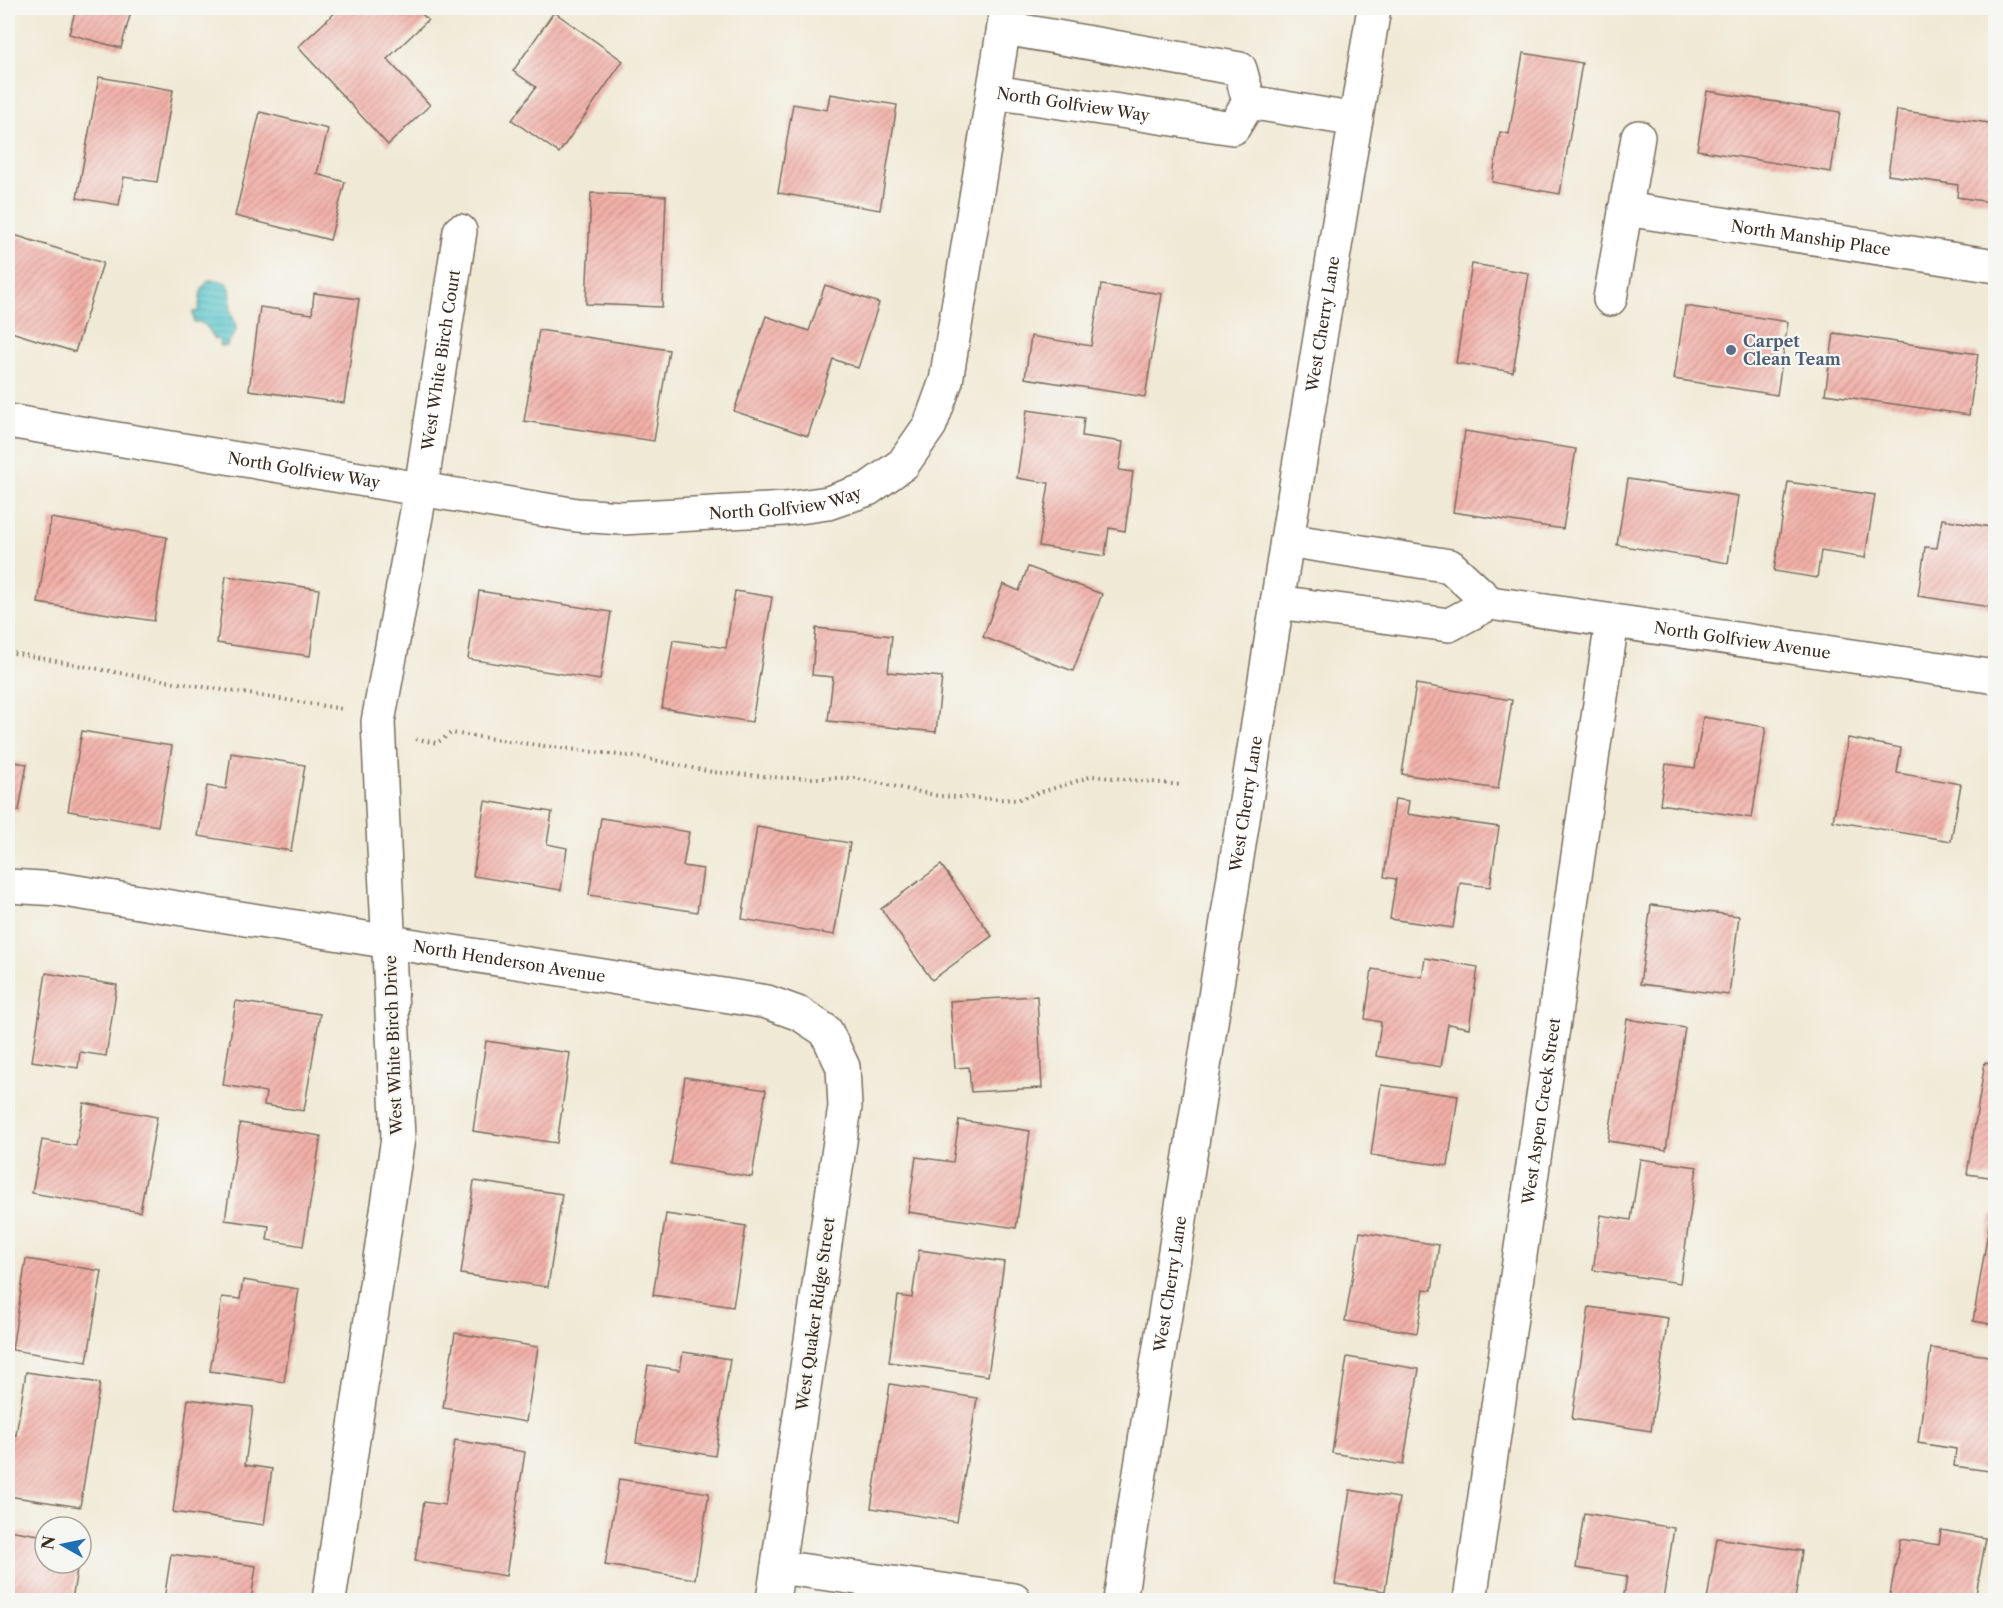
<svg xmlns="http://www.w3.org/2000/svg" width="2003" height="1608" font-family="'Libre Caslon Text',serif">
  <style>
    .water { fill: url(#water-rules); stroke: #4a7976; stroke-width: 1.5 }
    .building { fill: url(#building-hatch) }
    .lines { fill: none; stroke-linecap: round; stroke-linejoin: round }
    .street-casing { stroke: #7a6d5e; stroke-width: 36 }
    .secondary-casing { stroke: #7a6d5e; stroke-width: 36 }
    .path { stroke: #7a6d5e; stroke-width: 4; stroke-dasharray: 1.5 4.5; stroke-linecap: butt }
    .street { stroke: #fff; stroke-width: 33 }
    .secondary { stroke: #fff; stroke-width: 33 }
    .service-dot { fill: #5c6f8a; stroke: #f6f6f2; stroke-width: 2 }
    .labels { text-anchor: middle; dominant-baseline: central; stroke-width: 4.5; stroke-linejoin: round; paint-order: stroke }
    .street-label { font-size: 16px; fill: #3b2a1e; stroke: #f6f6f2 }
    .service-label { font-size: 16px; font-weight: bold; fill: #4e5e75; stroke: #f6f6f2; text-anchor: start }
  </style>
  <defs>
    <pattern id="water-rules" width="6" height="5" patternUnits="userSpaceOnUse" patternTransform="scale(1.5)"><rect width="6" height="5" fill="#5ac8ce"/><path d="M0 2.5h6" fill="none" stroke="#4ca3a7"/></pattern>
    <pattern id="building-hatch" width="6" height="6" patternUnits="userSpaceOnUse" patternTransform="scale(1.5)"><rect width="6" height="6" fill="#f2b0a8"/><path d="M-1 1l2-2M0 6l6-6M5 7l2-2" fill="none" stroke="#c58f88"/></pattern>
  </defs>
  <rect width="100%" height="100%" fill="#f6f6f2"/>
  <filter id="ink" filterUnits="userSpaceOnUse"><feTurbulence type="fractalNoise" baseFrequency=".0167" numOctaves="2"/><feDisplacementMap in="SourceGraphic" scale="12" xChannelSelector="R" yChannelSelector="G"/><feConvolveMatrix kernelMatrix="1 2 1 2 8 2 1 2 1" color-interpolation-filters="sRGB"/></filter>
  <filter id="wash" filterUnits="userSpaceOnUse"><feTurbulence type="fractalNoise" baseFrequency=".008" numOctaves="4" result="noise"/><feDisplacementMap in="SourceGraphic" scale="24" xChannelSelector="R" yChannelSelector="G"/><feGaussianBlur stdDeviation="1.35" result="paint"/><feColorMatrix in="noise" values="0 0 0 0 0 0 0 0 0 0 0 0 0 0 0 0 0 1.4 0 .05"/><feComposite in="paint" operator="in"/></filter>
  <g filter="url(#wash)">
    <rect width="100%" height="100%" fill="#f0e9d5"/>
    <!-- water -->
    <path class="water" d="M210,280C239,280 228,295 231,312C232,318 237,324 236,330C234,337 228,339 227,346H220L219,340L214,338C209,329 206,321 194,322L193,312L199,311C200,298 199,288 210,280Z"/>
    <g id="blocks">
      <!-- building -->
      <g class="building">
        <path d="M76,8H132L121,48L69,34Z"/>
        <path d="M340,8H416L428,20L387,59L430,105L388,145L298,47Z"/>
        <path d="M554,12L623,61L559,153L512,120L536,87L513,71Z"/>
        <path d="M1523,53L1582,63L1560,194L1492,182L1500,132L1509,134Z"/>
        <path d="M99,77L173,90L157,182L124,177L119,205L77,198Z"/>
        <path d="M1707,91L1840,112L1831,172L1697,150Z"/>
        <path d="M830,94L897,105L880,210L778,193L793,104L827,110Z"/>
        <path d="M1897,110L1996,124V203L1957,197L1958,185L1888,175Z"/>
        <path d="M260,112L328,129L317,174L345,182L330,240L235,216Z"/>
        <path d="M591,193L666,196L662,307L586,304Z"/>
        <path d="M8,233L103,263L75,352L8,331V300L11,288L8,286Z"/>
        <path d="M1472,264L1529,273L1513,372L1456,363Z"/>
        <path d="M825,285L879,303L858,368L833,359L808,436L734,411L766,316L809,331Z"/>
        <path d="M1101,285L1162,294L1145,397L1025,378L1031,336L1091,346Z"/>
        <path d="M314,293L359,299L344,403L249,390L260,307L312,314Z"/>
        <path d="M1685,306L1788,322L1777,395L1674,379Z"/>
        <path d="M539,330L669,350L654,441L524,421Z"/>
        <path d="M1834,333L1978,354L1969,415L1825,394Z"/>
        <path d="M1027,410L1084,418L1082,436L1123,442L1119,470L1133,472L1125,531L1109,528L1105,556L1039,546L1049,483L1017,478Z"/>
        <path d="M1465,431L1576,449L1563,529L1453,512Z"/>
        <path d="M1628,479L1738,496L1728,563L1617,545Z"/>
        <path d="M1788,482L1875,495L1865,558L1821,551L1817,578L1774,571Z"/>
        <path d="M51,518L167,537L154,621L38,603Z"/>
        <path d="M1942,519L1996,528V608L1918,596L1925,547L1937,548Z"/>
        <path d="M1028,567L1102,594L1073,671L983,637L1003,584L1019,591Z"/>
        <path d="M226,576L319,589L310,656L217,643Z"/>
        <path d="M479,591L611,612L600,680L468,659Z"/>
        <path d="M735,591L772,597L752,722L662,708L673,640L726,648Z"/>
        <path d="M816,628L892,636L888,672L942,677L936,732L828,721L833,677L812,675Z"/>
        <path d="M1416,684L1512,700L1498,789L1402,774Z"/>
        <path d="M1703,717L1766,727L1752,818L1660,804L1666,764L1695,768Z"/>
        <path d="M82,731L172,746L158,826L68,811Z"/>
        <path d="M1848,738L1901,748L1897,773L1961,784L1951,841L1833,821Z"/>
        <path d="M231,753L305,765L291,851L198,836L207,786L226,789Z"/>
        <path d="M8,761L27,764L19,811L8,809Z"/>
        <path d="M1395,799L1409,801L1407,814L1499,827L1490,887L1460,883L1453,928L1390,919L1396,879L1384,877Z"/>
        <path d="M485,801L552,812L547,844L567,848L561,890L473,876Z"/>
        <path d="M601,818L689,832L683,866L703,869L697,912L589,895Z"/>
        <path d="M757,827L850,843L834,935L742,919Z"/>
        <path d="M941,865L992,936L932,980L881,909Z"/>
        <path d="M1651,905L1739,916L1729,995L1640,984Z"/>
        <path d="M1425,958L1478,967L1469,1028L1448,1024L1441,1067L1376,1056L1381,1022L1365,1019L1372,969L1422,977Z"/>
        <path d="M46,973L117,985L106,1056L80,1052L78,1068L32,1061Z"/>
        <path d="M1037,996L1042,1088L971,1092L969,1067L955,1068L950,1001Z"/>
        <path d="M236,1001L320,1014L304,1111L264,1105L266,1092L223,1085Z"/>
        <path d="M1627,1019L1685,1028L1666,1150L1608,1141Z"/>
        <path d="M486,1041L570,1053L557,1143L473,1131Z"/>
        <path d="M1985,1062L1996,1064V1178L1967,1174Z"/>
        <path d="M685,1077L766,1090L752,1177L671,1164Z"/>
        <path d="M1381,1085L1458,1096L1448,1166L1371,1155Z"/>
        <path d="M84,1103L157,1117L140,1212L32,1193L42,1140L76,1146Z"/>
        <path d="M959,1120L1030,1131L1016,1228L908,1212L916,1157L953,1162Z"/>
        <path d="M240,1123L321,1136L303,1246L267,1240L269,1226L225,1220Z"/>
        <path d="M1640,1159L1697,1167L1680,1283L1593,1270L1601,1215L1631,1220Z"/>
        <path d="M474,1181L562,1194L548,1287L461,1274Z"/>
        <path d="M666,1214L746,1226L733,1307L653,1295Z"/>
        <path d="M1991,1214L1996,1215V1325L1973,1321Z"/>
        <path d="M1360,1232L1439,1245L1432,1290L1424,1289L1417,1333L1345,1321Z"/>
        <path d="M919,1250L1004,1262L988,1376L889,1362L898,1296L912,1298Z"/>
        <path d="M26,1259L102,1271L87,1362L12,1350Z"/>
        <path d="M243,1280L299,1289L284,1382L210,1371L222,1297L240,1299Z"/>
        <path d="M1589,1307L1668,1318L1651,1431L1572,1419Z"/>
        <path d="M455,1333L538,1347L526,1422L443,1408Z"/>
        <path d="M1931,1348L1996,1357V1472L1954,1466L1956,1449L1918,1443Z"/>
        <path d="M683,1352L730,1359L715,1456L636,1443L648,1365L680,1370Z"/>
        <path d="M1347,1357L1419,1369L1403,1465L1332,1453Z"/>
        <path d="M26,1372L100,1383L80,1507L8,1496V1433L16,1435Z"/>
        <path d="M890,1384L977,1398L957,1522L871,1508Z"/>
        <path d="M188,1399L253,1407L245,1465L272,1469L264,1525L173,1512Z"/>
        <path d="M455,1440L525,1452L506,1576L415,1561L424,1502L445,1505Z"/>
        <path d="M619,1479L709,1493L695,1579L605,1565Z"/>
        <path d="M1350,1490L1399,1498L1385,1591L1335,1584Z"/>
        <path d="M1584,1513L1674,1528L1663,1600H1623L1627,1576L1576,1568Z"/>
        <path d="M8,1530L45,1536V1563H78L72,1600H8Z"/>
        <path d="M1941,1530L1986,1538L1975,1600H1889L1900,1539L1939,1545Z"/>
        <path d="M1717,1538L1802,1551L1795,1600H1707Z"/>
        <path d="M171,1554L256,1566L251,1600H164Z"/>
      </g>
    </g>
  </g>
  <g filter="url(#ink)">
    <use href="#blocks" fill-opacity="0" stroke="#7a6d5e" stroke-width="1.5"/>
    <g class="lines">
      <defs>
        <g id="street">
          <path id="s1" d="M993,92L1233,128L1249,102L1240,69L1004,28"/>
          <path d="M1249,102L1356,120"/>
          <path id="s2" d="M1625,209L1996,266"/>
          <path d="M1610,299L1638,137"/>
          <path id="s3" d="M8,421L577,515L622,518L785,509L828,503L868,489L903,464L930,425L946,381L1007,8"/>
          <path d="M1277,602L1449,625L1490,603L1450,566L1287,540"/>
          <path id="s4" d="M1490,603L1996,677"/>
          <path id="s5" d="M8,886L58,889L767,1002L800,1014L826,1031L843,1067L845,1107L773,1600"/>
          <path d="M778,1567L1014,1600"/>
          <path id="s6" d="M329,1600L398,1138L378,722L421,489L460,231"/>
          <path id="s7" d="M1470,1600L1612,621"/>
        </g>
        <g id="secondary">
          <path id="s8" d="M1120,1600L1287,540L1374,8"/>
        </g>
      </defs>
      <!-- street casing -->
      <use href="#street" class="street-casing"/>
      <!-- secondary casing -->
      <use href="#secondary" class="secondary-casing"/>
      <!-- path -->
      <g class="path">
        <path d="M8,652L136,676L343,709"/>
        <path d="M416,739L437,743L451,733L544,746L644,758L712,772L786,778H855L939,796L1016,800L1093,776L1182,785"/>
      </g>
      <!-- street -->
      <use href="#street" class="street"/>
      <!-- secondary -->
      <use href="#secondary" class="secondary"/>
    </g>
  </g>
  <!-- markers -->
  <circle class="service-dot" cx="1731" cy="350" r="6"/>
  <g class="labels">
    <!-- street labels -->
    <g class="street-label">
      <text stroke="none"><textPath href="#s1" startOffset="81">North Golfview Way</textPath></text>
      <text stroke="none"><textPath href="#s2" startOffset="188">North Manship Place</textPath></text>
      <text stroke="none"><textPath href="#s8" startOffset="1292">West Cherry Lane</textPath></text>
      <text stroke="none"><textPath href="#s6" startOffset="1251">West White Birch Court</textPath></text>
      <text stroke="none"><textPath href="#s3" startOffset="300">North Golfview Way</textPath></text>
      <text stroke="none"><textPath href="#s3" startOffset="786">North Golfview Way</textPath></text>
      <text stroke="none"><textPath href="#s4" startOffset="255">North Golfview Avenue</textPath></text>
      <text stroke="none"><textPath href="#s8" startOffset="806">West Cherry Lane</textPath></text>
      <text stroke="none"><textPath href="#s5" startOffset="507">North Henderson Avenue</textPath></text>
      <text transform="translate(393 1045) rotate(-92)">West White Birch Drive</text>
      <text stroke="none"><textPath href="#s7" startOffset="494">West Aspen Creek Street</textPath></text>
      <text stroke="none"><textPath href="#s8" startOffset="320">West Cherry Lane</textPath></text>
      <text transform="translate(815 1314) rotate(-82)">West Quaker Ridge Street</text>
    </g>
    <!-- service labels -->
    <g class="service-label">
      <text x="1743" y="341">Carpet<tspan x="1743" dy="18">Clean Team</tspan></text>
    </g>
  </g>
  <!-- margin -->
  <rect width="2003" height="1608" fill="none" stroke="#f6f6f2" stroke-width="30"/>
  <!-- north arrow -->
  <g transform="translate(63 1545) rotate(279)"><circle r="28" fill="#f6f6f2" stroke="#aba49d" stroke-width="1.5"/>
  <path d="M0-4.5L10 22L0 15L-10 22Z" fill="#1f6fb2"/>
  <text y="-9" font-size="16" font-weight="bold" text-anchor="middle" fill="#3b2a1e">N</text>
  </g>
</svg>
